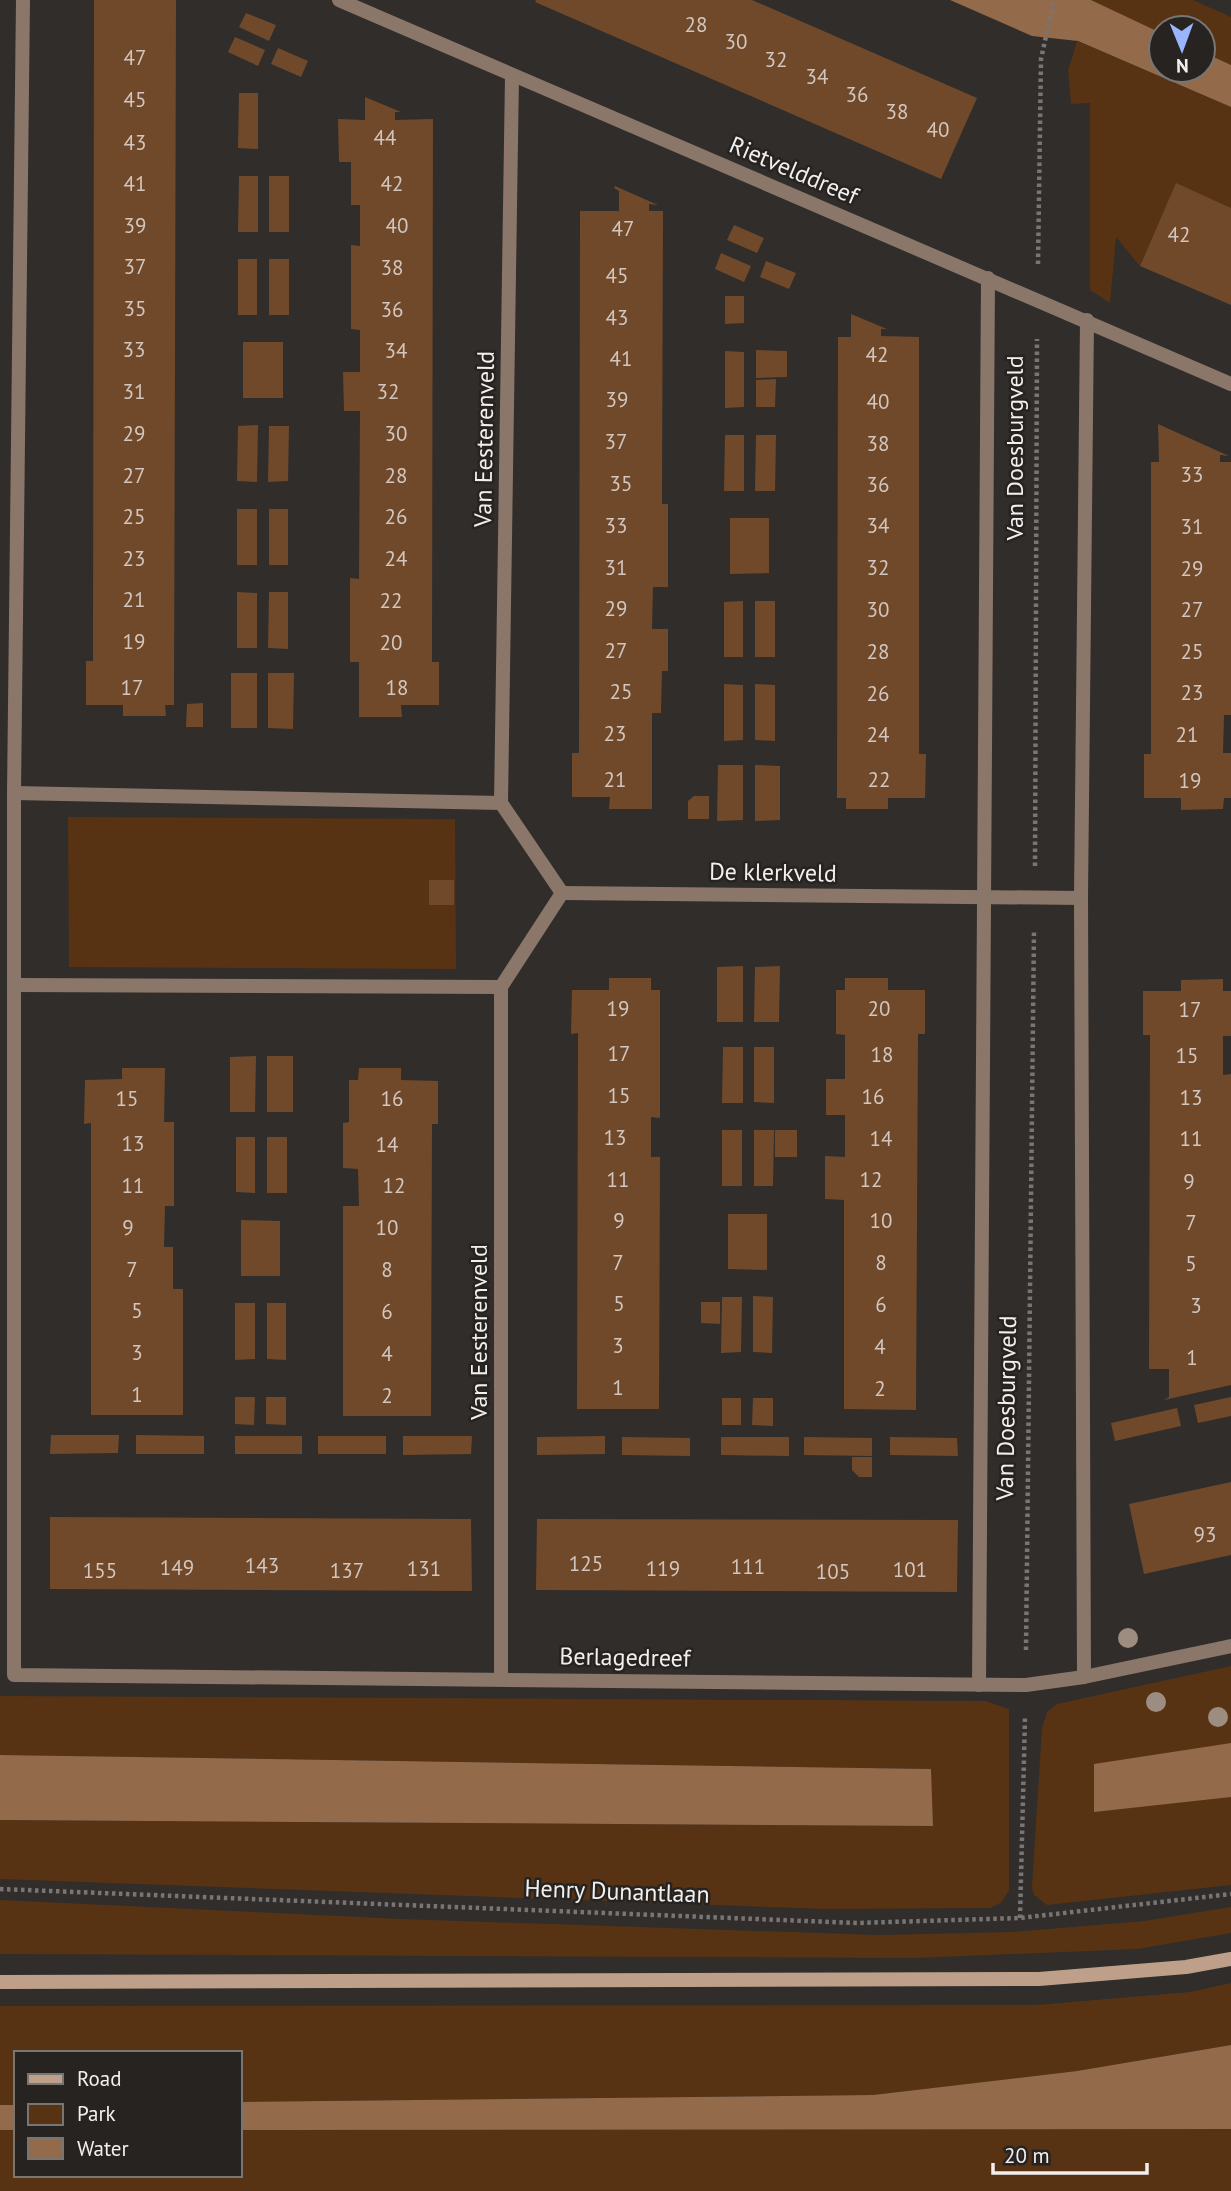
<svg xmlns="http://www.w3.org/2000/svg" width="1231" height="2191" font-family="'PT Sans',sans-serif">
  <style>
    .green { fill: #573314 }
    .water { fill: #936a4a }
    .building { fill: #70492a }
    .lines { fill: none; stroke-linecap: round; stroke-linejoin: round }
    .path { stroke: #787574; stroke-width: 4.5; stroke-dasharray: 3.5 3.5; stroke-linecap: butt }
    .street { stroke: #8a7769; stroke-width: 14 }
    .secondary { stroke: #bea08a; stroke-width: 14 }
    .tree { fill: #9d8d81 }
    .labels { text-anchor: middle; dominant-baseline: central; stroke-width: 5; stroke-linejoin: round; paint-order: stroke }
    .number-label { font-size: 21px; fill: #d2c6be }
    .street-label { font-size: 24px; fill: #f2f0ef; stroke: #262321 }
  </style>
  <rect width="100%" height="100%" fill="#302d2b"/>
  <!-- green -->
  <g class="green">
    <path d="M1091,0H1193L1231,17V65L1203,52V28H1161V33Z"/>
    <path d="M1077,41L1231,107V208L1176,184L1140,266L1116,237L1110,303L1090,290V103L1071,104L1068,71Z"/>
    <path d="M68,817L455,819L456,969L69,967Z"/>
    <path d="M1231,1666V1885L1047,1905L1034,1895L1032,1887L1042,1728L1047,1712L1057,1704Z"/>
    <path d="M0,1696L985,1701L1009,1709V1890L1002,1902L990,1908L825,1909L0,1879V1820L933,1826L930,1769L0,1755Z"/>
    <path d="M0,1900L402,1919L878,1935L1013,1932L1144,1921L1231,1907V1933L1137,1949L915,1958L0,1954Z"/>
    <path d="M1231,1983V2045L1077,2071L873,2095L240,2102V2053H16V2105H0V2006L1036,2005L1190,1992Z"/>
    <path d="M1003,2126L1231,2129V2191H0V2130H16V2175H240V2130Z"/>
  </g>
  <!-- water -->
  <g class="water">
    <path d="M950,0H1091L1161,33V70H1203V52L1231,65V107L1078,41L1032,36Z"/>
    <path d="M1231,1743V1797L1094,1812V1764Z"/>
    <path d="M0,1755L931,1769L933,1826L0,1820Z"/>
    <path d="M1231,2045V2129L240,2130V2102L873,2095L1077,2071Z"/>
    <rect x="0" y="2105" width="16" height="25"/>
  </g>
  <!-- building -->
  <g class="building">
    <path d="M94,0H176L174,705H165L166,716H123V705H86V661H93Z"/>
    <path d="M536,0H752L977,98L941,179L535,2Z"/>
    <path d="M246,13L276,25L269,41L239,27Z"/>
    <path d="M235,37L265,50L258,66L228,52Z"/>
    <path d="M278,48L308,61L301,77L271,64Z"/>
    <path d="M239,93H258V149L238,148Z"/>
    <path d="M365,97L401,112H395V120L433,119L432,662H439V705H401L402,717H359V662H350V578L359,579L360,411H344L343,372H360V330L351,329V245L360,246V205H351V162H339L338,119L365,120Z"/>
    <path d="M239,176H258V232H238Z"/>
    <rect x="269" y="176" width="20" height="56"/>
    <path d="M1176,183L1231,208V305L1140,266Z"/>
    <path d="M615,186L658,205L649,204V211H663L662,504H668V587H653L652,629H668V671H662L661,713H652V809H609L610,797H572V753H579L580,211H619V191L614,188Z"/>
    <path d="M734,225L764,238L757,253L727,240Z"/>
    <path d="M721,253L751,266L744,282L715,269Z"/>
    <rect x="238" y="259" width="19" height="56"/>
    <rect x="269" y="259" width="20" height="56"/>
    <path d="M766,261L796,273L789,289L760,277Z"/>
    <path d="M725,296H744V323L725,324Z"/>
    <path d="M851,314L887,329H881V336L919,337V754H926L925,798H888V809H846V798H837L838,337H851Z"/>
    <rect x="243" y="342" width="40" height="56"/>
    <path d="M756,350L787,351V377L756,378Z"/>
    <path d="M725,351L744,352V407L725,408Z"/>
    <path d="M776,379L775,407H756V380Z"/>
    <path d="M1158,424L1229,456L1220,455V462H1231V715H1224L1223,753H1231V798H1224L1223,809L1181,810V798H1144V754H1151V462H1159Z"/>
    <path d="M258,425L257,482L237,481L238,426Z"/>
    <path d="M269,426H289L288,481L268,482Z"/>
    <path d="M725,435H744V491H724Z"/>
    <path d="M756,435H776L775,491H755Z"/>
    <rect x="237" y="509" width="20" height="56"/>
    <rect x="269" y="509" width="19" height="56"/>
    <path d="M730,518H769V573L730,574Z"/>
    <path d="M237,592L257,593V648H237Z"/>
    <path d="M269,592H288V649L268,648Z"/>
    <path d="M743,601V657H724V602Z"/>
    <rect x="755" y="601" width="20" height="56"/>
    <rect x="231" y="673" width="26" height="55"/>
    <path d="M268,673H294L293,729L268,728Z"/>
    <path d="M724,684L743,685V740L724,741Z"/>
    <path d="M755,684L775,685V741L755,740Z"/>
    <path d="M203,703V727H186L187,704Z"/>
    <path d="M718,765H743V820L717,821Z"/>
    <path d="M755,765L780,766V820L755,821Z"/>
    <path d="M694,796H709V819H688V801Z"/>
    <rect x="429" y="880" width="25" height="25"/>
    <path d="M743,966V1022H717V967Z"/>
    <path d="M780,966L779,1022H754L755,967Z"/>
    <path d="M609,978H651V990H660V1118L651,1117V1157H660L659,1409H577L578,1033L571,1034L572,990H609Z"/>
    <path d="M845,978H888V990H925V1034H918L916,1410L844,1409V1200L825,1199V1156L845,1157V1115H826V1079H845V1035L836,1034V990H845Z"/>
    <path d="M1223,979V991H1231V1036H1223V1075L1231,1074V1385L1164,1400L1169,1397V1369H1149L1150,1035H1143V991H1181V980Z"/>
    <path d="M723,1047H743V1103H722Z"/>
    <path d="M754,1047H774V1103L754,1102Z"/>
    <path d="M256,1056L255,1112H230V1057Z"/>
    <rect x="267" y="1056" width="26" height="56"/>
    <path d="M122,1068H165L164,1122H174V1206H165L164,1247H173V1289H183V1415H91V1123L84,1124L85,1080L122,1079Z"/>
    <path d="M359,1068H401V1080L438,1081V1124H432L431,1416H343V1206H359L358,1169L343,1168V1123L349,1122V1080H358Z"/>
    <rect x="722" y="1130" width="20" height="56"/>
    <path d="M754,1130H774L773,1186H754Z"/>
    <rect x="775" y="1130" width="22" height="27"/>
    <path d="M236,1137H255V1193L236,1192Z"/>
    <rect x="267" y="1137" width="20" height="56"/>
    <path d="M728,1214H767V1270L728,1269Z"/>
    <path d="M241,1220L280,1221V1276H241Z"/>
    <path d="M753,1296L773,1297L772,1353L753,1352Z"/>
    <path d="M722,1297H742L741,1352L721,1353Z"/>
    <path d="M701,1302H720V1324L701,1323Z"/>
    <path d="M235,1303H255V1359L235,1360Z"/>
    <path d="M267,1303H286V1360L267,1359Z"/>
    <path d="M235,1397H255L254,1425L235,1424Z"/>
    <path d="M266,1397H286V1425L266,1424Z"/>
    <path d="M1231,1397V1416L1198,1423L1194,1405Z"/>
    <rect x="722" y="1398" width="19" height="27"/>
    <path d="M753,1398H773V1426L752,1425Z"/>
    <path d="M1177,1408L1181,1426L1115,1441L1111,1423Z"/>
    <path d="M51,1435H119L118,1453L50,1454Z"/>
    <path d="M136,1435L204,1436V1454H136Z"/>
    <rect x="235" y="1436" width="67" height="18"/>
    <rect x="318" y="1436" width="68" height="18"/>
    <path d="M403,1436H472L471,1454L403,1455Z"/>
    <path d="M605,1436V1454L537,1455V1437Z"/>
    <path d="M622,1437L690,1438V1456L622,1455Z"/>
    <path d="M721,1437H789V1456L721,1455Z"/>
    <path d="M804,1437L872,1438V1456L804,1455Z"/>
    <path d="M890,1437L957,1438L958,1456L890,1455Z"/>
    <path d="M852,1457H872V1477H859L852,1470Z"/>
    <path d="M1231,1482V1555L1144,1574L1129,1504Z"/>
    <path d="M50,1517L471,1519L472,1591L50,1589Z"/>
    <path d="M537,1519L958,1520L957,1592L536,1590Z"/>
  </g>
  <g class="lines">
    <!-- path -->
    <g class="path">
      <path d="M1038,264L1041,59L1054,0"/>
      <path d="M1035,866L1037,339"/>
      <path d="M1026,1650L1034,930"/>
      <path d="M0,1889L857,1923L1020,1918L1231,1894"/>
      <path d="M1020,1918L1025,1718"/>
    </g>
    <!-- street -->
    <g class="street">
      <path d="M23,0L14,793V1675L1026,1685L1084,1677L1231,1646"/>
      <path d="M339,0L1231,384"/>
      <path d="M14,793L501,803"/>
      <path d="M562,893L1081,898"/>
      <path d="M16,985L501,987"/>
      <path d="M1084,1677L1081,898L1087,320"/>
      <path d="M501,1678V987L562,893L501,803L512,75"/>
      <path d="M979,1685L988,278"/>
    </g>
    <!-- secondary -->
    <path class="secondary" d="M0,1982L1039,1979L1186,1967L1231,1959"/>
  </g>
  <!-- trees -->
  <g class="tree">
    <circle cx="1128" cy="1638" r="10"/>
    <circle cx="1156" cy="1702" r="10"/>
    <circle cx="1218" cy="1717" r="10"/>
  </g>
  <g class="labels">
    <!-- number labels -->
    <g class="number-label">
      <text x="696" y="24">28</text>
      <text x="736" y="41">30</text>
      <text x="135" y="57">47</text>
      <text x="776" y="59">32</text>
      <text x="817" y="76">34</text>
      <text x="857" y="94">36</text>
      <text x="135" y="99">45</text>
      <text x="897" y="111">38</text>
      <text x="938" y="129">40</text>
      <text x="385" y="137">44</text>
      <text x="135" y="142">43</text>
      <text x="135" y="183">41</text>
      <text x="392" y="183">42</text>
      <text x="135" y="225">39</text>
      <text x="397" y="225">40</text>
      <text x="623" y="228">47</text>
      <text x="1179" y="234">42</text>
      <text x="135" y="266">37</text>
      <text x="392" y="267">38</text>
      <text x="617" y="275">45</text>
      <text x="135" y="308">35</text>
      <text x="392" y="309">36</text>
      <text x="617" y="317">43</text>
      <text x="134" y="349">33</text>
      <text x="396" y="350">34</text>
      <text x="877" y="354">42</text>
      <text x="621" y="358">41</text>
      <text x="134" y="391">31</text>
      <text x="388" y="391">32</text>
      <text x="617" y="399">39</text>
      <text x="878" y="401">40</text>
      <text x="134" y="433">29</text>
      <text x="396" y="433">30</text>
      <text x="616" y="441">37</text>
      <text x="878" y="443">38</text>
      <text x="1192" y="474">33</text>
      <text x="134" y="475">27</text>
      <text x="396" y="475">28</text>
      <text x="621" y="483">35</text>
      <text x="878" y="484">36</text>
      <text x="134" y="516">25</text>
      <text x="396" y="516">26</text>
      <text x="616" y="525">33</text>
      <text x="878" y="525">34</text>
      <text x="1192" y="526">31</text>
      <text x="134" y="558">23</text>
      <text x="396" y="558">24</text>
      <text x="616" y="567">31</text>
      <text x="878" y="567">32</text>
      <text x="1192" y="568">29</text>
      <text x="134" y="599">21</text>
      <text x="391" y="600">22</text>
      <text x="616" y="608">29</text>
      <text x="878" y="609">30</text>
      <text x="1192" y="609">27</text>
      <text x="134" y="641">19</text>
      <text x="391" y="642">20</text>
      <text x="616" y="650">27</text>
      <text x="878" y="651">28</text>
      <text x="1192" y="651">25</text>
      <text x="132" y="687">17</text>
      <text x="397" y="687">18</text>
      <text x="621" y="691">25</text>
      <text x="1192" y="692">23</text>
      <text x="878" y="693">26</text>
      <text x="615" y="733">23</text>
      <text x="878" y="734">24</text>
      <text x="1187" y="734">21</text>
      <text x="615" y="779">21</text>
      <text x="879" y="779">22</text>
      <text x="1190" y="780">19</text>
      <text x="618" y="1008">19</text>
      <text x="879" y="1008">20</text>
      <text x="1190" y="1009">17</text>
      <text x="619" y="1053">17</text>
      <text x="882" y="1054">18</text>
      <text x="1187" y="1055">15</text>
      <text x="619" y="1095">15</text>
      <text x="873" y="1096">16</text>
      <text x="1191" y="1097">13</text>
      <text x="127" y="1098">15</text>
      <text x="392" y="1098">16</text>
      <text x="615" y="1137">13</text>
      <text x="881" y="1138">14</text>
      <text x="1191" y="1138">11</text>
      <text x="133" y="1143">13</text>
      <text x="387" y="1144">14</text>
      <text x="618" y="1179">11</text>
      <text x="871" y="1179">12</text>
      <text x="1189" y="1181">9</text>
      <text x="133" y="1185">11</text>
      <text x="394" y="1185">12</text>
      <text x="619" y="1220">9</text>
      <text x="881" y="1220">10</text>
      <text x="1191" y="1222">7</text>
      <text x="128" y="1227">9</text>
      <text x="387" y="1227">10</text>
      <text x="618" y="1262">7</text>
      <text x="881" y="1262">8</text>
      <text x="1191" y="1263">5</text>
      <text x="132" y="1269">7</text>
      <text x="387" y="1269">8</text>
      <text x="619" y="1303">5</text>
      <text x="881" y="1304">6</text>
      <text x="1196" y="1305">3</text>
      <text x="137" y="1310">5</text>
      <text x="387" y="1311">6</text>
      <text x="618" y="1345">3</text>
      <text x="880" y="1346">4</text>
      <text x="137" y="1352">3</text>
      <text x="387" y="1353">4</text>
      <text x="1192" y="1357">1</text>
      <text x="618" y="1387">1</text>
      <text x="880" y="1388">2</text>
      <text x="137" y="1394">1</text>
      <text x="387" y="1395">2</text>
      <text x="1205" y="1534">93</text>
      <text x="586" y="1563">125</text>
      <text x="262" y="1565">143</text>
      <text x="748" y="1566">111</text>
      <text x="177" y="1567">149</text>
      <text x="424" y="1568">131</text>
      <text x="663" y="1568">119</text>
      <text x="910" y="1569">101</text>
      <text x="100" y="1570">155</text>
      <text x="347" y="1570">137</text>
      <text x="833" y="1571">105</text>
    </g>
    <!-- street labels -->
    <g class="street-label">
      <text transform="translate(794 170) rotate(23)">Rietvelddreef</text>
      <text transform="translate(484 439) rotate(-89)">Van Eesterenveld</text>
      <text transform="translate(1014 448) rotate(-90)">Van Doesburgveld</text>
      <text transform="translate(773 872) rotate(1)">De klerkveld</text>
      <text transform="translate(478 1332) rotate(-90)">Van Eesterenveld</text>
      <text transform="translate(1006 1408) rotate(-89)">Van Doesburgveld</text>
      <text transform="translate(625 1657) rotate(1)">Berlagedreef</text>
      <text transform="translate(617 1891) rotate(2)">Henry Dunantlaan</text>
    </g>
  </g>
  <!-- legend -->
  <rect x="14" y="2051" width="228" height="126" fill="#262321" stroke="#787573" stroke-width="2"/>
  <rect x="28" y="2074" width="35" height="10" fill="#bea08a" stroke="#787573" stroke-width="2"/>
  <text x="77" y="2086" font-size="21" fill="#f2f0ef">Road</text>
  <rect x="28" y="2104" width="35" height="21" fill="#573314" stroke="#787573" stroke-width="2"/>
  <text x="77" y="2121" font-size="21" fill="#f2f0ef">Park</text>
  <rect x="28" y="2138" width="35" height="21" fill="#936a4a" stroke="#787573" stroke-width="2"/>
  <text x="77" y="2156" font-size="21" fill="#f2f0ef">Water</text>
  <!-- north arrow -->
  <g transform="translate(1182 49) rotate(179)"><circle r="33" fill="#262321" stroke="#787573" stroke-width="2"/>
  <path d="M0-5L12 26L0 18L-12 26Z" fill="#9ab5fd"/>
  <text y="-10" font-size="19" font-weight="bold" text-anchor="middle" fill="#f2f0ef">N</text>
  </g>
  <!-- scale -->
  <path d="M993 2163v10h154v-10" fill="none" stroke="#f2f0ef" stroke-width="3.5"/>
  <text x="1004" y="2163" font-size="21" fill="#f2f0ef" stroke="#262321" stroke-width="5" paint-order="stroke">20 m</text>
</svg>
